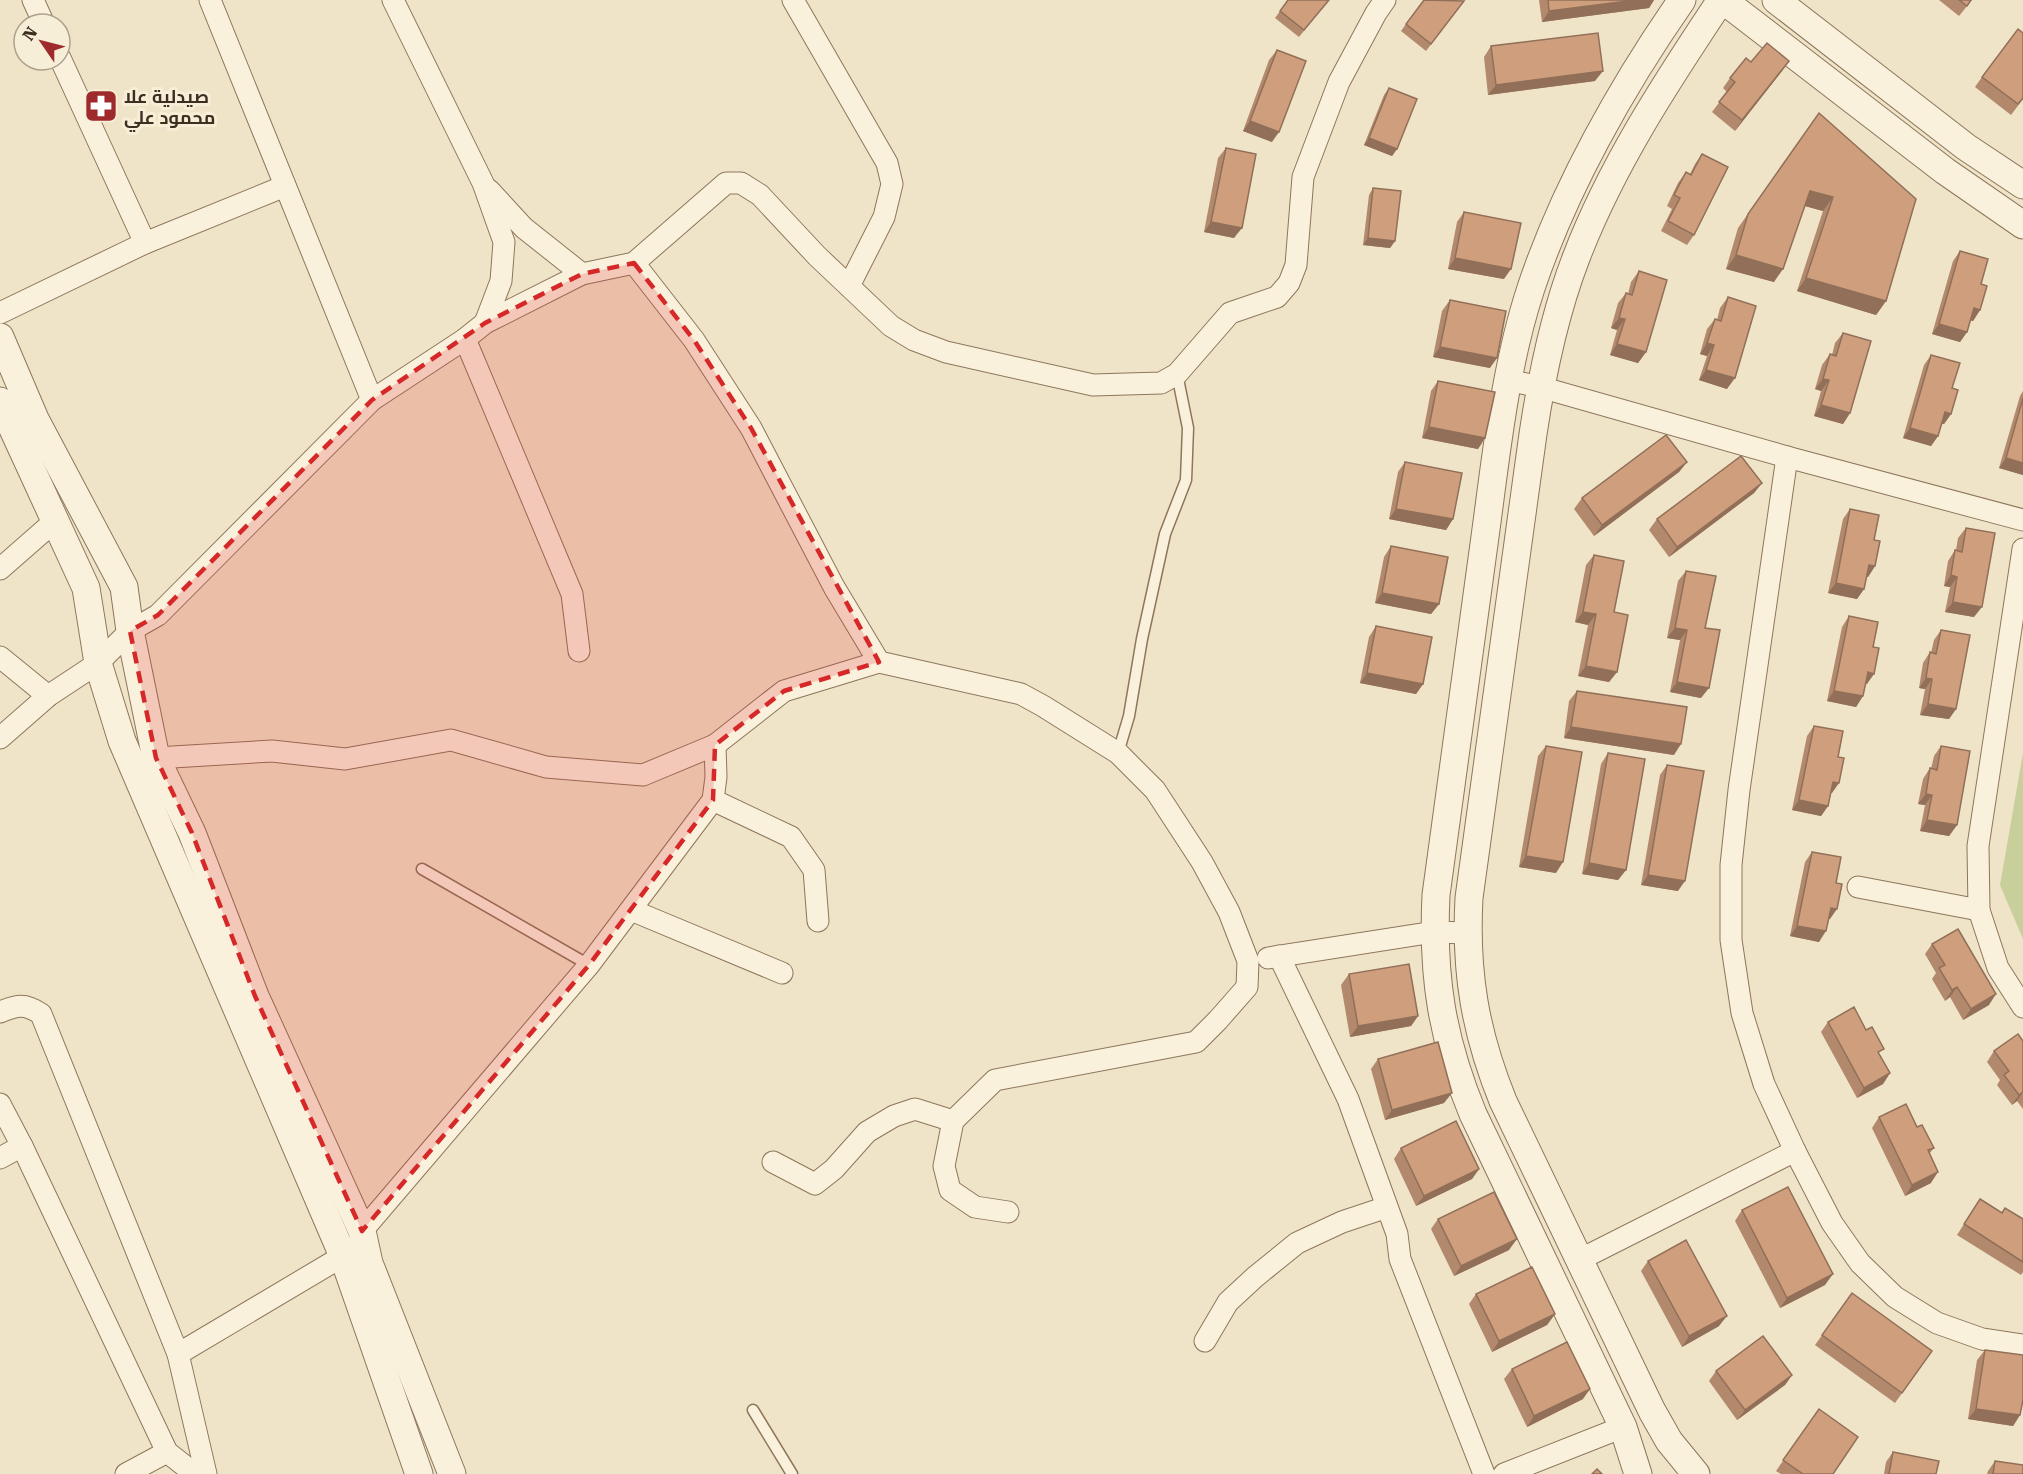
<svg xmlns="http://www.w3.org/2000/svg" width="2023" height="1474" font-family="'Roboto Serif',Cairo,serif">
  <style>
    .green { fill: #c9cf9b }
    .lines { fill: none; stroke-linecap: round; stroke-linejoin: round }
    .service-casing { stroke: #8d765c; stroke-width: 13 }
    .minor-casing { stroke: #8d765c; stroke-width: 23 }
    .tertiary-casing { stroke: #8d765c; stroke-width: 29 }
    .service { stroke: #faf1dc; stroke-width: 10 }
    .minor { stroke: #faf1dc; stroke-width: 21 }
    .tertiary { stroke: #faf1dc; stroke-width: 27 }
    .wall { fill: #b2896c }
    .shaded-wall { fill: #916f58 }
    .building { fill: #cf9f7d; stroke: #916f58; stroke-width: 1.5 }
    .marked { fill: #d62828; fill-opacity: 0.2; stroke: #d62828; stroke-width: 4.5; stroke-dasharray: 12 8; stroke-linejoin: round }
    .labels { text-anchor: middle; dominant-baseline: central; stroke-width: 6; stroke-linejoin: round; paint-order: stroke }
    .poi-label { font-size: 18px; font-weight: bold; fill: #3d2e20; stroke: #f7eed8; text-anchor: start }
  </style>
  <rect width="100%" height="100%" fill="#f0e4c8"/>
  <!-- green -->
  <path class="green" d="M2023,753V939L2000,885Z"/>
  <g class="lines">
    <defs>
      <g id="service">
        <path d="M1118,753L1129,716L1142,639L1165,534L1186,480L1188,428L1177,374"/>
        <path d="M422,869L589,965"/>
        <path d="M753,1410L792,1474"/>
      </g>
      <g id="minor">
        <path d="M33,0L44,24"/>
        <path d="M210,0L372,400"/>
        <path d="M393,0L483,183L504,242L501,281L485,323"/>
        <path d="M793,0L887,163L892,184L884,217L849,286"/>
        <path d="M60,58L145,243"/>
        <path d="M489,190L524,228L582,274"/>
        <path d="M634,263L694,340L751,428L834,587L879,662"/>
        <path d="M0,313L145,243L285,186"/>
        <path d="M465,339L572,594L579,651"/>
        <path d="M1508,380L1540,387L1787,457L2023,520"/>
        <path d="M1787,457L1739,790L1731,865V940L1742,1013L1764,1084L1795,1151L1832,1223L1860,1263L1895,1297L1937,1323L1982,1339L2023,1345"/>
        <path d="M2023,549L1978,846L1979,910L1998,968L2023,1007"/>
        <path d="M0,569L56,520"/>
        <path d="M0,657L48,696"/>
        <path d="M0,738L48,696L98,663L130,631L158,615L372,400L465,339L485,323L582,274L634,263L726,183H741L760,195L817,256L891,326L914,340L946,352L1093,385L1161,383L1177,374L1230,313L1277,297L1289,283L1296,265L1303,177L1339,82L1376,13L1385,0"/>
        <path d="M156,758L272,751L345,759L451,740L546,767L643,775L715,745L784,691L879,662L1021,694L1043,706L1118,753L1155,790L1202,862L1229,912L1248,961L1247,987L1218,1020L1196,1042L995,1080L953,1121L915,1109L894,1116L867,1132L834,1169L815,1184L773,1162"/>
        <path d="M713,800L791,837L814,870L818,921"/>
        <path d="M1858,887L1979,910"/>
        <path d="M631,910L782,973"/>
        <path d="M1279,956L1348,1099L1397,1234L1400,1259L1484,1474"/>
        <path d="M1268,958L1434,932L1467,933"/>
        <path d="M0,1012C17,1005 25,1003 41,1014L178,1354L206,1474"/>
        <path d="M0,1104L22,1146L167,1452L195,1474"/>
        <path d="M953,1121L944,1166L950,1190L975,1207L1008,1212"/>
        <path d="M0,1158L22,1146"/>
        <path d="M362,1231L589,965L713,800L716,777L715,745"/>
        <path d="M1579,1260L1795,1151"/>
        <path d="M1205,1341L1228,1302L1255,1277L1297,1243L1342,1222L1387,1207"/>
        <path d="M178,1354L343,1256"/>
        <path d="M126,1474L167,1452"/>
        <path d="M1504,1474L1623,1427"/>
      </g>
      <g id="tertiary">
        <path d="M1723,0L1945,171L2023,225"/>
        <path d="M1776,0L1966,147L2023,185"/>
        <path d="M0,337L35,419L124,587L130,631L156,758L192,833L255,996L362,1231L369,1263L452,1474"/>
        <path d="M0,401L86,588L98,663L122,741L343,1256L419,1474"/>
        <path d="M1638,1474L1623,1427L1473,1114C1442,1039 1432,977 1436,895C1452,778 1468,661 1484,544C1496,458 1504,370 1531,288C1564,189 1622,86 1682,0"/>
        <path d="M1696,1474L1669,1441L1652,1411L1503,1101C1475,1032 1465,972 1469,898L1533,434C1542,374 1554,315 1576,258C1611,166 1667,81 1721,0"/>
      </g>
    </defs>
    <!-- service casing -->
    <use href="#service" class="service-casing"/>
    <!-- minor casing -->
    <use href="#minor" class="minor-casing"/>
    <!-- tertiary casing -->
    <use href="#tertiary" class="tertiary-casing"/>
    <!-- service -->
    <use href="#service" class="service"/>
    <!-- minor -->
    <use href="#minor" class="minor"/>
    <!-- tertiary -->
    <use href="#tertiary" class="tertiary"/>
  </g>
  <!-- wall -->
  <g class="wall">
    <path d="M1288,0H1329L1299,37L1275,18Z"/>
    <path d="M1539,0H1654L1649,8L1542,22Z"/>
    <path d="M1939,0H1972L1959,16Z"/>
    <path d="M1459,8L1426,51L1401,31L1406,24Z"/>
    <path d="M1491,46L1595,81L1488,95L1484,57Z"/>
    <path d="M1277,50L1272,142L1243,131L1269,60Z"/>
    <path d="M1751,62L1782,71L1735,131L1712,112L1727,92L1723,88L1730,78Z"/>
    <path d="M1982,77L2023,99L2011,115L1975,87Z"/>
    <path d="M1389,88L1397,149L1392,156L1364,145L1384,95Z"/>
    <path d="M1819,113L1886,301L1876,315L1797,291L1823,211L1805,206L1774,282L1726,269L1738,228Z"/>
    <path d="M1226,148L1234,238L1204,232L1218,158Z"/>
    <path d="M1702,154L1694,235L1687,245L1661,231L1672,209L1667,206L1678,183L1686,172L1690,174L1695,164Z"/>
    <path d="M1373,188L1395,241L1390,248L1363,245L1369,195Z"/>
    <path d="M1464,212L1504,279L1448,269L1457,222Z"/>
    <path d="M1960,251L1981,284L1980,310L1973,321L1970,320L1967,332L1960,342L1932,334L1953,261Z"/>
    <path d="M1639,271L1646,352L1638,363L1610,355L1617,330L1611,328L1618,303L1626,293L1628,294L1631,282Z"/>
    <path d="M1728,297L1727,389L1699,380L1707,356L1700,354L1707,329L1715,319L1717,320L1720,308Z"/>
    <path d="M1450,300L1490,368L1433,357L1442,311Z"/>
    <path d="M1843,333L1850,413L1843,424L1814,416L1821,391L1815,389L1822,365L1830,354L1832,355L1835,343Z"/>
    <path d="M1931,355L1952,388L1951,414L1944,424H1942L1938,436L1931,446L1903,438L1924,365Z"/>
    <path d="M1438,381L1485,438L1478,449L1422,438L1431,391Z"/>
    <path d="M2023,391V475L1999,468L2020,396Z"/>
    <path d="M1405,462L1453,519L1446,530L1389,519L1398,472Z"/>
    <path d="M1687,462L1679,472L1594,536L1574,509L1582,498Z"/>
    <path d="M1762,483L1754,493L1669,557L1649,530L1657,519Z"/>
    <path d="M1850,509L1874,540L1875,566L1868,577L1867,576L1864,589L1857,599L1828,593L1843,519Z"/>
    <path d="M1966,528L1974,617L1945,612L1950,587L1944,586L1948,561L1955,550H1956L1958,538Z"/>
    <path d="M1391,546L1439,604L1431,614L1375,603L1384,557Z"/>
    <path d="M1594,555L1614,612L1617,672L1609,682L1578,676L1588,625L1575,622L1586,565Z"/>
    <path d="M1686,571L1705,628L1701,698L1670,692L1680,640L1667,638L1678,581Z"/>
    <path d="M1849,616L1873,647L1867,684H1865L1863,696L1856,707L1827,701L1842,627Z"/>
    <path d="M1376,626L1423,684L1416,694L1360,683L1369,637Z"/>
    <path d="M1941,630L1956,709L1949,719L1920,715L1925,689L1919,688L1923,663L1930,652L1931,653L1934,640Z"/>
    <path d="M1577,691L1674,755L1564,738L1569,701Z"/>
    <path d="M1814,726L1838,757L1832,793H1830L1828,806L1821,816L1792,810L1807,736Z"/>
    <path d="M1546,746L1556,873L1519,867L1538,756Z"/>
    <path d="M1941,746L1957,825L1949,836L1920,831L1925,805L1918,804L1923,779L1930,768L1931,769L1934,756Z"/>
    <path d="M1608,753L1626,870L1618,880L1582,874L1601,764Z"/>
    <path d="M1667,765L1678,891L1641,885L1660,775Z"/>
    <path d="M1812,852L1836,883L1830,919H1828L1819,942L1790,936L1805,862Z"/>
    <path d="M1932,944L1989,1005L1963,1020L1950,997L1945,1001L1932,979L1936,973L1925,954Z"/>
    <path d="M1349,974L1418,1016L1411,1026L1350,1037L1341,985Z"/>
    <path d="M1828,1022L1880,1055L1890,1073L1883,1084L1857,1098L1821,1032Z"/>
    <path d="M2023,1041V1109L2017,1101L2012,1105L1997,1085L2000,1080L1987,1062L1994,1051Z"/>
    <path d="M1378,1059L1444,1103L1385,1120L1371,1069Z"/>
    <path d="M1879,1117L1917,1127L1934,1148L1929,1154L1931,1183L1905,1196L1872,1128Z"/>
    <path d="M1401,1148L1479,1169L1472,1179L1416,1206L1394,1159Z"/>
    <path d="M1742,1210L1825,1285L1780,1308L1735,1221Z"/>
    <path d="M1973,1210L2002,1213L2023,1219V1272L2021,1275L1957,1235Z"/>
    <path d="M1438,1219L1509,1250L1454,1276L1431,1229Z"/>
    <path d="M1648,1261L1719,1326L1682,1347L1641,1271Z"/>
    <path d="M1852,1293L1932,1351L1895,1403L1815,1345Z"/>
    <path d="M1476,1294L1555,1314L1547,1325L1492,1352L1469,1304Z"/>
    <path d="M1985,1350L2020,1415L2013,1426L1968,1419L1977,1360Z"/>
    <path d="M1512,1369L1583,1399L1527,1427L1504,1379Z"/>
    <path d="M1716,1371L1792,1375L1785,1385L1737,1420L1709,1381Z"/>
    <path d="M1819,1409L1833,1474H1781L1776,1471Z"/>
    <path d="M1893,1452L1936,1474H1884L1886,1462Z"/>
    <path d="M1995,1461L2023,1474H1987L1988,1471Z"/>
  </g>
  <!-- shaded-wall -->
  <g class="shaded-wall">
    <path d="M1636,0H1654L1649,8L1542,22L1549,11Z"/>
    <path d="M1789,61L1782,71L1735,131L1742,120Z"/>
    <path d="M1603,71L1595,81L1488,95L1496,85Z"/>
    <path d="M1250,121L1279,132L1272,142L1243,131Z"/>
    <path d="M1369,138L1397,149L1392,156L1364,145Z"/>
    <path d="M1810,191L1833,197L1823,211L1801,205Z"/>
    <path d="M1211,222L1242,228L1234,238L1204,232Z"/>
    <path d="M1368,238L1395,241L1390,248L1363,245Z"/>
    <path d="M1736,255L1783,269L1774,282L1726,269Z"/>
    <path d="M1455,258L1511,269L1504,279L1448,269Z"/>
    <path d="M1806,278L1886,301L1876,315L1797,291Z"/>
    <path d="M1974,308L1980,310L1973,321L1967,319Z"/>
    <path d="M1619,318L1625,319L1617,330L1611,328Z"/>
    <path d="M1939,324L1967,332L1960,342L1932,334Z"/>
    <path d="M1707,343L1714,345L1707,356L1700,354Z"/>
    <path d="M1617,344L1646,352L1638,363L1610,355Z"/>
    <path d="M1440,347L1497,358L1490,368L1433,357Z"/>
    <path d="M1706,370L1735,378L1727,389L1699,380Z"/>
    <path d="M1823,379L1829,380L1821,391L1815,389Z"/>
    <path d="M1821,405L1850,413L1843,424L1814,416Z"/>
    <path d="M1945,412L1951,414L1944,424L1938,423Z"/>
    <path d="M1429,427L1485,438L1478,449L1422,438Z"/>
    <path d="M1910,428L1938,436L1931,446L1903,438Z"/>
    <path d="M2006,458L2023,463V475L1999,468Z"/>
    <path d="M1687,462L1679,472L1594,536L1602,525Z"/>
    <path d="M1762,483L1754,493L1669,557L1677,547Z"/>
    <path d="M1396,509L1453,519L1446,530L1389,519Z"/>
    <path d="M1869,565L1875,566L1868,577L1862,575Z"/>
    <path d="M1951,575L1957,577L1950,587L1944,586Z"/>
    <path d="M1836,583L1864,589L1857,599L1828,593Z"/>
    <path d="M1382,593L1439,604L1431,614L1375,603Z"/>
    <path d="M1953,602L1982,607L1974,617L1945,612Z"/>
    <path d="M1583,612L1596,614L1588,625L1575,622Z"/>
    <path d="M1675,628L1687,630L1680,640L1667,638Z"/>
    <path d="M1586,666L1617,672L1609,682L1578,676Z"/>
    <path d="M1868,672L1874,674L1867,684L1860,683Z"/>
    <path d="M1367,673L1423,684L1416,694L1360,683Z"/>
    <path d="M1926,678L1932,679L1925,689L1919,688Z"/>
    <path d="M1677,682L1709,688L1701,698L1670,692Z"/>
    <path d="M1834,691L1863,696L1856,707L1827,701Z"/>
    <path d="M1928,704L1956,709L1949,719L1920,715Z"/>
    <path d="M1571,727L1681,744L1674,755L1564,738Z"/>
    <path d="M1833,782L1839,783L1832,793L1825,792Z"/>
    <path d="M1926,794L1932,795L1925,805L1918,804Z"/>
    <path d="M1799,800L1828,806L1821,816L1792,810Z"/>
    <path d="M1927,820L1957,825L1949,836L1920,831Z"/>
    <path d="M1526,856L1563,862L1556,873L1519,867Z"/>
    <path d="M1589,863L1626,870L1618,880L1582,874Z"/>
    <path d="M1648,875L1685,881L1678,891L1641,885Z"/>
    <path d="M1831,908L1837,909L1830,919L1823,918Z"/>
    <path d="M1797,926L1826,931L1819,942L1790,936Z"/>
    <path d="M1957,987L1950,997L1945,1001L1952,990Z"/>
    <path d="M1996,994L1989,1005L1963,1020L1971,1009Z"/>
    <path d="M1418,1016L1411,1026L1350,1037L1358,1026Z"/>
    <path d="M1890,1073L1883,1084L1857,1098L1864,1088Z"/>
    <path d="M2023,1092L2017,1101L2012,1105L2019,1095Z"/>
    <path d="M1452,1093L1444,1103L1385,1120L1392,1110Z"/>
    <path d="M1479,1169L1472,1179L1416,1206L1424,1196Z"/>
    <path d="M1938,1172L1931,1183L1905,1196L1912,1185Z"/>
    <path d="M1517,1239L1509,1250L1454,1276L1461,1266Z"/>
    <path d="M1833,1274L1825,1285L1780,1308L1787,1298Z"/>
    <path d="M1555,1314L1547,1325L1492,1352L1499,1341Z"/>
    <path d="M1727,1316L1719,1326L1682,1347L1689,1336Z"/>
    <path d="M1792,1375L1785,1385L1737,1420L1745,1410Z"/>
    <path d="M1590,1389L1583,1399L1527,1427L1534,1416Z"/>
    <path d="M1976,1409L2020,1415L2013,1426L1968,1419Z"/>
  </g>
  <!-- building -->
  <g class="building">
    <path d="M1288,0H1329L1304,30L1280,11Z"/>
    <path d="M1424,0L1464,1L1431,44L1406,24Z"/>
    <path d="M1548,0H1636L1549,11Z"/>
    <path d="M1959,0H1971L1967,6Z"/>
    <path d="M2018,29L2023,33V98L2018,104L1982,77Z"/>
    <path d="M1598,33L1603,71L1496,85L1491,46Z"/>
    <path d="M1767,43L1789,61L1742,120L1719,102L1735,82L1730,78L1746,58L1751,62Z"/>
    <path d="M1277,50L1306,61L1279,132L1250,121Z"/>
    <path d="M1389,88L1417,99L1397,149L1369,138Z"/>
    <path d="M1819,113L1916,199L1886,301L1806,278L1833,197L1810,191L1783,269L1736,255L1748,214Z"/>
    <path d="M1226,148L1256,154L1242,228L1211,222Z"/>
    <path d="M1702,154L1728,167L1694,235L1668,221L1680,198L1674,195L1686,172L1691,175Z"/>
    <path d="M1373,188L1401,191L1395,241L1368,238Z"/>
    <path d="M1464,212L1521,223L1511,269L1455,258Z"/>
    <path d="M1960,251L1988,259L1981,284L1987,286L1980,310L1974,308L1967,332L1939,324Z"/>
    <path d="M1639,271L1667,280L1646,352L1617,344L1625,319L1619,318L1626,293L1632,295Z"/>
    <path d="M1728,297L1756,306L1735,378L1706,370L1714,345L1707,343L1715,319L1721,321Z"/>
    <path d="M1450,300L1506,311L1497,358L1440,347Z"/>
    <path d="M1843,333L1871,341L1850,413L1821,405L1829,380L1823,379L1830,354L1836,356Z"/>
    <path d="M1931,355L1960,363L1952,388L1958,390L1951,414L1945,412L1938,436L1910,428Z"/>
    <path d="M1438,381L1495,392L1485,438L1429,427Z"/>
    <path d="M2023,398V463L2006,458Z"/>
    <path d="M1666,435L1687,462L1602,525L1582,498Z"/>
    <path d="M1741,456L1762,483L1677,547L1657,519Z"/>
    <path d="M1405,462L1462,473L1453,519L1396,509Z"/>
    <path d="M1850,509L1879,515L1874,540L1880,541L1875,566L1869,565L1864,589L1836,583Z"/>
    <path d="M1966,528L1995,533L1982,607L1953,602L1957,577L1951,575L1955,550L1962,552Z"/>
    <path d="M1391,546L1448,557L1439,604L1382,593Z"/>
    <path d="M1594,555L1624,561L1614,612L1628,615L1617,672L1586,666L1596,614L1583,612Z"/>
    <path d="M1686,571L1716,576L1705,628L1720,630L1709,688L1677,682L1687,630L1675,628Z"/>
    <path d="M1849,616L1878,622L1873,647L1879,648L1874,674L1868,672L1863,696L1834,691Z"/>
    <path d="M1376,626L1432,637L1423,684L1367,673Z"/>
    <path d="M1941,630L1970,635L1956,709L1928,704L1932,679L1926,678L1930,652L1936,654Z"/>
    <path d="M1577,691L1687,707L1681,744L1571,727Z"/>
    <path d="M1814,726L1843,731L1838,757L1844,758L1839,783L1833,782L1828,806L1799,800Z"/>
    <path d="M1546,746L1582,752L1563,862L1526,856Z"/>
    <path d="M1941,746L1970,751L1957,825L1927,820L1932,795L1926,794L1930,768L1937,770Z"/>
    <path d="M1608,753L1645,759L1626,870L1589,863Z"/>
    <path d="M1667,765L1704,771L1685,881L1648,875Z"/>
    <path d="M1812,852L1841,857L1836,883L1842,884L1837,909L1831,908L1826,931L1797,926Z"/>
    <path d="M1958,929L1996,994L1971,1009L1957,987L1952,990L1939,968L1945,965L1932,944Z"/>
    <path d="M1409,964L1418,1016L1358,1026L1349,974Z"/>
    <path d="M1854,1007L1866,1030L1872,1027L1884,1049L1878,1052L1890,1073L1864,1088L1828,1022Z"/>
    <path d="M2018,1034L2023,1041V1092L2019,1095L2004,1075L2009,1071L1994,1051Z"/>
    <path d="M1438,1042L1452,1093L1392,1110L1378,1059Z"/>
    <path d="M1906,1104L1917,1127L1922,1125L1934,1148L1928,1150L1938,1172L1912,1185L1879,1117Z"/>
    <path d="M1456,1121L1479,1169L1424,1196L1401,1148Z"/>
    <path d="M1788,1187L1833,1274L1787,1298L1742,1210Z"/>
    <path d="M1494,1192L1517,1239L1461,1266L1438,1219Z"/>
    <path d="M1980,1199L2002,1213L2005,1208L2023,1219V1262L1964,1224Z"/>
    <path d="M1686,1240L1727,1316L1689,1336L1648,1261Z"/>
    <path d="M1532,1267L1555,1314L1499,1341L1476,1294Z"/>
    <path d="M1852,1293L1932,1351L1902,1393L1822,1335Z"/>
    <path d="M1763,1336L1792,1375L1745,1410L1716,1371Z"/>
    <path d="M1567,1342L1590,1389L1534,1416L1512,1369Z"/>
    <path d="M1985,1350L2023,1355V1400L2020,1415L1976,1409Z"/>
    <path d="M1819,1409L1858,1437L1833,1474H1803L1783,1460Z"/>
    <path d="M1893,1452L1939,1461L1936,1474H1889Z"/>
    <path d="M1995,1461L2023,1465V1474H1993Z"/>
    <path d="M1597,1469L1602,1474H1592Z"/>
  </g>
  <!-- marked area -->
  <path class="marked" d="M634,263L694,340L751,428L879,662L784,691L715,745L713,800L589,965L362,1231L255,996L192,833L156,758L130,631L158,615L372,400L485,323L582,274Z"/>
  <!-- icons -->
  <defs>
    <symbol id="pharmacy-square" viewBox="-11 -11 22 22"><rect x="-9" y="-9" width="18" height="18" rx="4" fill="#9e2a2b" stroke="#f7eed8"/><path d="M-2-6h4v4h4v4h-4v4h-4v-4h-4v-4h4Z" fill="#fff"/></symbol>
  </defs>
  <g fill-rule="evenodd">
    <use href="#pharmacy-square" x="82" y="87" width="38" height="38"/>
  </g>
  <g class="labels">
    <!-- poi labels -->
    <g class="poi-label">
      <text x="124" y="96">صيدلية علا<tspan x="124" dy="21">محمود علي</tspan></text>
    </g>
  </g>
  <!-- north arrow -->
  <g transform="translate(42 42) rotate(305)"><circle r="28" fill="#f7eed8" stroke="#ada18e" stroke-width="1.5"/>
  <path d="M0-4.5L10 22L0 15L-10 22Z" fill="#9e2a2b"/>
  <text y="-9" font-size="16" font-weight="bold" text-anchor="middle" fill="#3d2e20">N</text>
  </g>
</svg>
